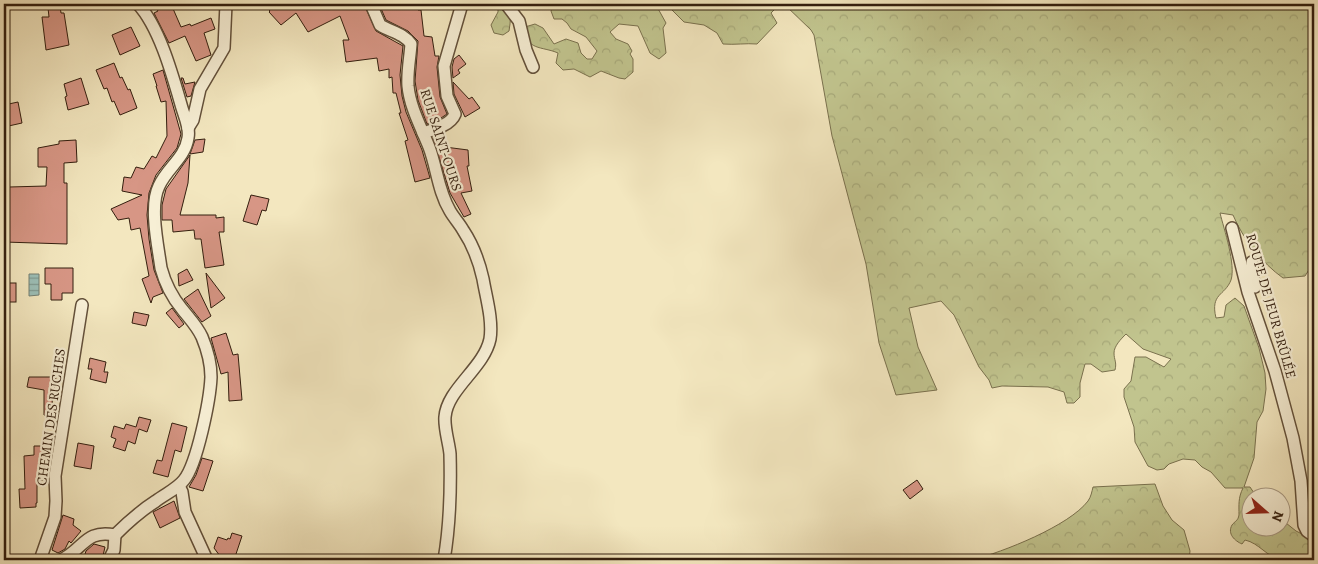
<svg xmlns="http://www.w3.org/2000/svg" width="1318" height="564" font-family="Alegreya,serif">
  <style>
    .forest { fill: url(#forest-crowns); stroke: #7a714e }
    .water { fill: url(#water-rules); stroke: #727f73 }
    .building { fill: #d79685; stroke: #331e0e }
    .lines { fill: none; stroke-linecap: round; stroke-linejoin: round }
    .street-casing { stroke: #63503a; stroke-width: 14 }
    .street { stroke: #f7efd5; stroke-width: 11 }
    .labels { text-anchor: middle; dominant-baseline: central; stroke-width: 4.5; stroke-linejoin: round; paint-order: stroke }
    .street-label { font-size: 14px; fill: #331e0e; stroke: #f7efd5 }
  </style>
  <defs>
    <pattern id="forest-crowns" width="20" height="18" patternUnits="userSpaceOnUse" patternTransform="scale(1.25)"><rect width="20" height="18" fill="#c1c48e"/><path d="M2 6a3 3 0 1 1 6 0M12 15a3 3 0 1 1 6 0" fill="none" stroke="#a6a879"/></pattern>
    <pattern id="water-rules" width="6" height="5" patternUnits="userSpaceOnUse" patternTransform="scale(1.25)"><rect width="6" height="5" fill="#9cbfb7"/><path d="M0 2.5h6" fill="none" stroke="#809b93"/></pattern>
  </defs>
  <rect width="100%" height="100%" fill="#f3e7bf"/>
  <filter id="stains"><feTurbulence type="fractalNoise" baseFrequency=".004" numOctaves="4"/><feColorMatrix values="0 0 0 0 .2 0 0 0 0 .09 0 0 0 0 .02 0 0 0 .5 -.17"/></filter>
  <radialGradient id="worn" r=".72"><stop offset=".6" stop-color="#630" stop-opacity="0"/><stop offset="1" stop-color="#630" stop-opacity=".3"/></radialGradient>
  <!-- forest -->
  <g class="forest">
    <path d="M494,4H512C510,13 511,21 509,31L503,35L494,33L491,25L498,12V6Z"/>
    <path d="M553,4H780L771,13L777,23L757,44C746,43 735,45 723,44L717,33L704,25L684,22L668,6L656,5L666,23L663,28L666,53L659,59L650,53L638,26L619,24L610,32L616,39L628,44L632,51L630,54L633,59V72L625,79L619,78L601,71L590,77L574,69L563,70L556,63L558,53C542,46 525,51 525,27L535,24L543,28L554,44L566,39L578,43L581,53L587,59H592L597,51L586,37L571,29L567,23L562,19H554L551,11Z"/>
    <path d="M784,4H1314V262L1305,276L1283,278C1262,263 1243,239 1233,215L1220,213C1224,229 1236,265 1231,280C1225,296 1210,293 1216,318L1224,317L1226,305L1235,298L1244,306L1259,348L1265,373L1266,389L1263,411L1257,422L1254,458L1244,487H1250L1256,496H1250V526H1280L1281,519L1296,531L1314,540V560C1304,560 1291,562 1281,560C1267,557 1259,543 1245,540L1242,544C1235,541 1227,534 1232,525C1235,521 1238,521 1239,515C1239,505 1238,498 1243,488H1225L1211,472L1202,467L1195,460L1183,459L1169,464L1164,469L1157,470L1148,466L1135,442L1134,427L1124,397V389L1131,381L1135,357H1146L1164,367L1171,359L1143,349L1126,334C1121,339 1114,346 1114,353C1114,360 1117,362 1115,370L1102,372L1091,364H1085L1080,383V397L1074,403H1067L1064,392L1048,387L1002,386L992,388L989,380L979,367L954,315L941,301L909,308L918,347L937,390L896,395L879,343L866,264L832,136L814,35L811,30Z"/>
    <path d="M1155,484L1163,506L1172,520L1184,530L1190,551L1189,560H972C1003,552 1069,526 1088,501C1091,497 1092,491 1093,487Z"/>
  </g>
  <!-- water -->
  <path class="water" d="M29,274H39V295L29,296Z"/>
  <!-- building -->
  <g class="building">
    <path d="M160,4H171L181,27L190,24L191,26L211,18L215,29L204,33L211,55L196,61L185,36L169,43L154,13L158,11L155,6Z"/>
    <path d="M264,4H364L376,31L403,46L400,75L402,96L406,112L422,150L430,178L415,182L405,141L408,140L399,113H401L396,93H393L392,77L389,78V69L379,71L377,58L346,62L343,40H349L340,16L308,32L296,13L281,25L269,12L270,11Z"/>
    <path d="M379,4H398L397,7L418,8V10H421L424,36L432,37L435,56H439L437,67L440,97L447,114L438,120L427,124L418,100L415,81L418,41L408,31L386,20Z"/>
    <path d="M60,6L61,13H64L69,45L46,50L42,17H49L48,8Z"/>
    <path d="M131,27L140,46L120,55L112,35Z"/>
    <path d="M459,55L466,64L458,70L460,73L453,78L452,67L454,59Z"/>
    <path d="M114,63L120,78L122,77L128,90L130,89L137,108L120,115L114,101L112,102L107,88L104,89L96,70Z"/>
    <path d="M163,70L181,134L177,148L156,175L149,193L147,215L149,239L154,270L163,293L153,297L151,303L142,279L149,276L140,228L131,230L129,218L118,220L111,209L142,195L122,191L124,177L131,178L136,167L144,169L152,156L156,158L167,136L166,101L161,102L156,86H157L153,74Z"/>
    <path d="M81,78L89,104L68,110L65,97L67,96L64,84Z"/>
    <path d="M181,78H183L185,84L195,82L191,96L187,97Z"/>
    <path d="M453,82L469,99L472,97L480,108L465,117L454,94Z"/>
    <path d="M18,102L22,123L4,127V105Z"/>
    <path d="M442,134L445,147L468,150L469,166H467L472,191L461,193L471,214L464,217L450,193L433,138Z"/>
    <path d="M205,139L203,152L190,154L195,140Z"/>
    <path d="M76,140L77,162L64,163V183H67V244L4,242L6,202L9,201V187L46,186L47,167H38V148L59,144V141Z"/>
    <path d="M190,155L188,183L180,215H216V218L224,217V232H219L224,265L205,268L201,239H195L194,230L173,232L172,220H162V205L166,189Z"/>
    <path d="M251,195L269,199L266,211L262,210L257,225L243,221Z"/>
    <path d="M45,268H73V293H62V300H51V284H45Z"/>
    <path d="M187,269L193,280L179,286L178,274Z"/>
    <path d="M206,273L225,298L211,308Z"/>
    <rect x="4" y="283" width="12" height="19"/>
    <path d="M198,289L211,316L202,322L184,299Z"/>
    <path d="M172,308L184,324L179,328L166,313Z"/>
    <path d="M134,312L149,315L146,326L132,323Z"/>
    <path d="M226,333L233,355L238,354L242,400L229,401L228,372L221,374L211,338Z"/>
    <path d="M90,358L106,362L104,372H108L106,383L90,379L92,369H88Z"/>
    <path d="M29,377H56L50,416L44,415V390L27,387Z"/>
    <path d="M139,417L151,420L147,432L139,429L135,444L128,441L125,451L113,447L116,439L111,437L114,426L124,429L126,424L136,427Z"/>
    <path d="M172,423L187,427L181,452L175,450L168,477L153,473L157,460L162,461Z"/>
    <path d="M78,443L94,446L91,469L74,466Z"/>
    <path d="M34,446H45L44,480H37V503H36V507L20,508L19,489H25L24,456L34,455Z"/>
    <path d="M202,458L213,461L203,491L189,487L196,475Z"/>
    <path d="M917,480L923,489L910,499L903,490Z"/>
    <path d="M174,501L180,518L160,528L153,512Z"/>
    <path d="M63,515L74,519L73,525L81,531L71,543L69,541L65,549L58,553L52,550Z"/>
    <path d="M232,533L242,536L234,560H223L214,548L218,537L227,540L228,538L230,539Z"/>
    <path d="M94,544L105,547L102,560H83L86,551Z"/>
  </g>
  <g class="lines">
    <defs>
      <g id="street">
        <path d="M371,4L380,25C391,32 403,33 411,44C410,58 407,72 408,86C410,107 421,127 429,147C437,168 438,191 450,211C454,218 459,223 463,230C473,245 479,261 483,279C486,297 493,320 490,339C484,368 447,389 445,417C444,428 449,443 450,454C451,491 450,525 444,560"/>
        <path d="M506,4L519,21L526,50L533,67"/>
        <path d="M188,128L193,120L200,89L224,48L226,4"/>
        <path d="M423,133C433,130 451,125 455,114L447,96L444,66L462,4"/>
        <path d="M1232,228L1248,292L1275,371L1293,438L1301,481L1304,525L1307,531L1314,536"/>
        <path d="M1252,262V273L1255,287"/>
        <path d="M179,486L182,492L185,512L207,560"/>
        <path d="M115,535C127,523 142,510 156,501C165,494 177,489 184,480C197,464 210,400 211,377C211,364 207,349 202,337C197,326 189,318 182,309C172,297 165,283 161,268C158,246 149,206 159,186C167,168 185,158 188,138C190,128 185,118 182,108C173,77 160,28 138,4"/>
        <path d="M40,560L55,517L56,501L55,476L82,305"/>
        <path d="M61,560C84,549 85,529 115,535"/>
        <path d="M109,560L114,550L115,535"/>
      </g>
    </defs>
    <!-- street casing -->
    <use href="#street" class="street-casing"/>
    <!-- street -->
    <use href="#street" class="street"/>
  </g>
  <g class="labels">
    <!-- street labels -->
    <g class="street-label">
      <text transform="translate(441 140) rotate(72)">RUE SAINT-OURS</text>
      <text transform="translate(1271 306) rotate(74)">ROUTE DE JEUR BRÛLÉE</text>
      <text transform="translate(51 417) rotate(-82)">CHEMIN DES RUCHES</text>
    </g>
  </g>
  <!-- margin -->
  <rect width="1318" height="564" fill="none" stroke="#f3e7bf" stroke-width="20"/>
  <rect x="5" y="5" width="1308" height="554" fill="none" stroke="#331e0e" stroke-width="2.5"/>
  <rect x="10" y="10" width="1298" height="544" fill="none" stroke="#331e0e"/>
  <!-- north arrow -->
  <g transform="translate(1266 512) rotate(110)"><circle r="24" fill="#f7efd5" stroke="#a99b85"/>
  <path d="M0-4L9 19L0 12L-9 19Z" fill="#8f2418"/>
  <text y="-8" font-size="14" font-weight="bold" text-anchor="middle" fill="#331e0e">N</text>
  </g>
  <rect width="100%" height="100%" filter="url(#stains)"/>
  <rect width="100%" height="100%" fill="url(#worn)"/>
</svg>
